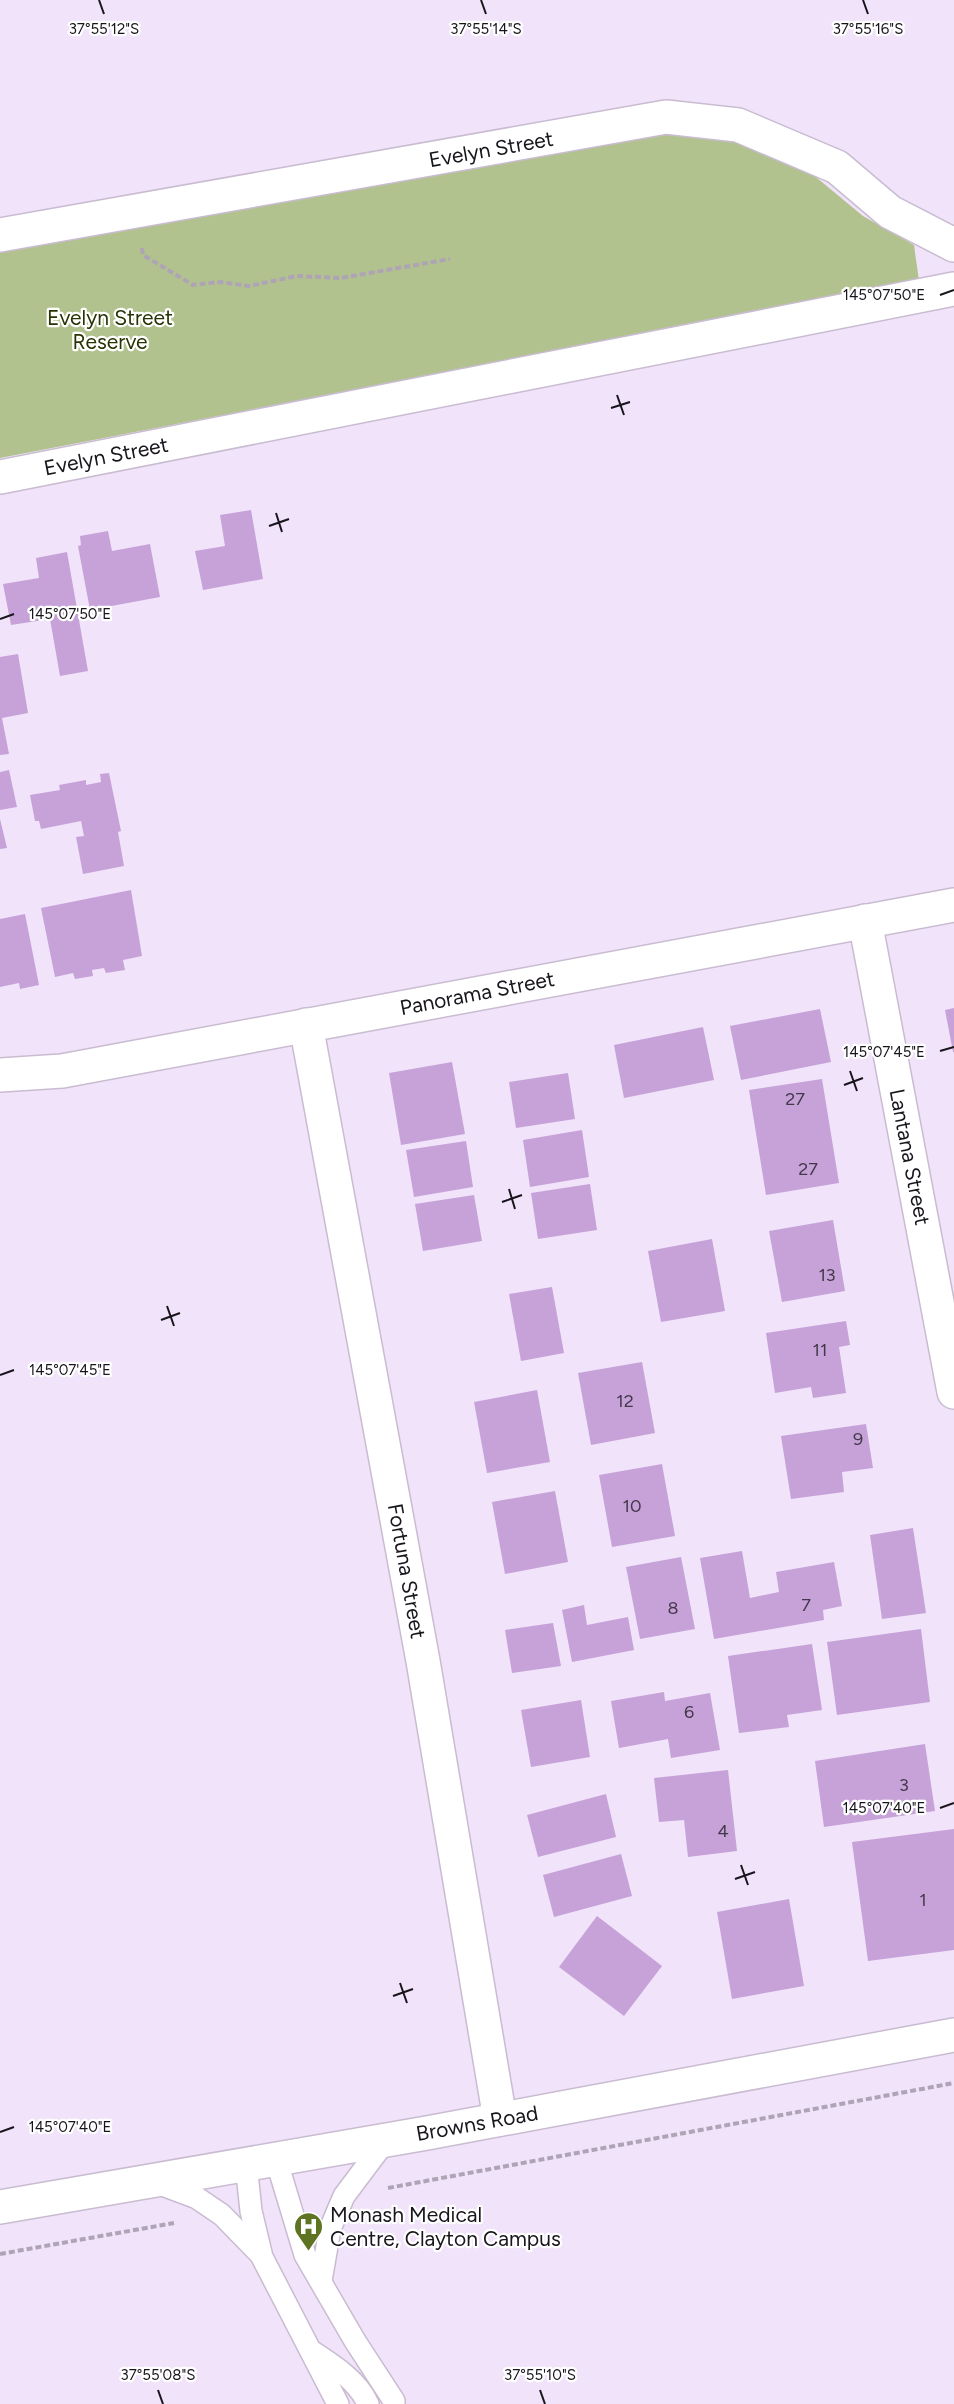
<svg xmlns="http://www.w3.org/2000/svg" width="954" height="2404" font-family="Figtree,sans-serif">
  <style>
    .green { fill: #b1c28f }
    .building { fill: #c6a2d9 }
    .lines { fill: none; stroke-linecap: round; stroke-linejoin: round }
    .lane-casing { stroke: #c9bcd1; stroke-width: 24 }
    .street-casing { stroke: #c9bcd1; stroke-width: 36 }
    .path { stroke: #afa4b6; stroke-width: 4; stroke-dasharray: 6 3; stroke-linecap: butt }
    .lane { stroke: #fff; stroke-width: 21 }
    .street { stroke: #fff; stroke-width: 33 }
    .ticks { fill: none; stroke: #19151c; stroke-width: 2 }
    .labels { text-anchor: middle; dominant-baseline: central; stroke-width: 4.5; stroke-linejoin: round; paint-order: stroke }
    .number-label { font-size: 18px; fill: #44384b }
    .street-label { font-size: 21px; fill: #19151c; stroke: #fff }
    .park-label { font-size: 21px; fill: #283303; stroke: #fff }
    .poi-label { font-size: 21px; fill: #19151c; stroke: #fff; text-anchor: start }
    .ticks-label { font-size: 15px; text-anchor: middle; fill: #19151c; stroke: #fff; stroke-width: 4.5; stroke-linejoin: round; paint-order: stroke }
  </style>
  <rect width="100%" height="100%" fill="#f1e3f9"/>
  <!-- green -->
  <path class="green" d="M647,126L717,133L811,173L863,216L914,245L919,281L0,458V242Z"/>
  <!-- building -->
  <g class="building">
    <path d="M251,510L263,579L203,590L195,551L225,546L220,515Z"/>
    <path d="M108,531L112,551L150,544L160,597L90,610L78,546L81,545L80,536Z"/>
    <path d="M67,552L88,671L60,676L50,619L11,625L3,584L39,578L36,558Z"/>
    <path d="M18,654L28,713L2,718L9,754L0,755V657Z"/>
    <path d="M9,770L17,807L0,810V772Z"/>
    <path d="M109,773L121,831L118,832L124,866L83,874L76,837L84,836L81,821L41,829L39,821H35L30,795L60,790L59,785L86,780V785L101,782L100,774Z"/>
    <path d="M0,819L7,848L0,849Z"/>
    <path d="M131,890L142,956L123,960L125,970L106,973L104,968L92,970L93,976L75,979L73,973L55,977L41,908Z"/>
    <path d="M25,914L39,985L20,989L19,983L0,987V919Z"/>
    <path d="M954,1008V1052H953L945,1010Z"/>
    <path d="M820,1009L831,1062L741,1080L730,1026Z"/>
    <path d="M703,1027L714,1080L624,1098L614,1045Z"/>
    <path d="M452,1062L465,1134L401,1145L389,1073Z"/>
    <path d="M568,1073L575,1119L516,1128L509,1082Z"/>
    <path d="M822,1079L839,1183L766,1195L749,1090Z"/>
    <path d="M582,1130L589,1177L530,1187L523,1140Z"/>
    <path d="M466,1141L473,1187L414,1197L406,1150Z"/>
    <path d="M590,1184L597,1230L538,1239L531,1193Z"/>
    <path d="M474,1195L482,1241L423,1251L415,1204Z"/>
    <path d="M833,1220L845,1291L782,1302L769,1231Z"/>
    <path d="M712,1239L725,1311L661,1322L648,1251Z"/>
    <path d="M552,1287L564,1353L521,1361L509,1294Z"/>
    <path d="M846,1321L850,1345L839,1347L846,1393L813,1398L811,1387L775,1393L766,1333Z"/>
    <path d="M642,1362L655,1433L591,1445L578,1373Z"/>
    <path d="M537,1390L550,1462L487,1473L474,1402Z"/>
    <path d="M866,1424L873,1468L842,1472L844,1492L791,1499L781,1436Z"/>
    <path d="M662,1464L675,1536L612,1547L599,1475Z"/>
    <path d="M555,1491L568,1562L505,1574L492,1502Z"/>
    <path d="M913,1528L926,1613L882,1619L870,1535Z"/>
    <path d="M742,1551L750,1598L779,1592L776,1572L834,1562L842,1606L823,1610L824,1620L714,1639L700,1558Z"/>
    <path d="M681,1557L695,1629L640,1639L626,1567Z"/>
    <path d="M584,1605L587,1625L628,1617L634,1650L572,1662L562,1610Z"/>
    <path d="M553,1623L561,1666L512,1673L505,1630Z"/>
    <path d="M921,1629L930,1702L837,1715L827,1642Z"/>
    <path d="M812,1644L822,1710L787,1715L789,1727L739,1733L728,1656Z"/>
    <path d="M664,1692L665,1701L710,1693L720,1750L671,1758L668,1739L619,1748L611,1701Z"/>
    <path d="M581,1700L590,1757L531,1767L521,1710Z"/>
    <path d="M925,1744L935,1811L824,1827L815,1761Z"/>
    <path d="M728,1770L737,1851L688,1857L684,1820L659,1822L654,1778Z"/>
    <path d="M606,1794L616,1837L538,1857L527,1815Z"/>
    <path d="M954,1829V1950L868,1961L852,1842Z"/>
    <path d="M621,1854L632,1896L554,1917L543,1875Z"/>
    <path d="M789,1899L804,1986L732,1999L717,1912Z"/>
    <path d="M597,1916L662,1966L624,2016L559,1967Z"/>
  </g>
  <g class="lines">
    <defs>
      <g id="lane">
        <path d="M276,2159L305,2255L355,2341L394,2401V2404"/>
        <path d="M246,2164L251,2211L262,2257L338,2404"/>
        <path d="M157,2183L197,2198L222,2215L260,2254"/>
        <path d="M321,2281L330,2229L344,2196L386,2140"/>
        <path d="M313,2352C333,2365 358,2381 368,2404"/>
      </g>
      <g id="street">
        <path d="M0,235L666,117L738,125L837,167L890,212L954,245"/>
        <path d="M0,477L954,289"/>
        <path d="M865,921L954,1392"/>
        <path d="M306,1025L423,1661L500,2119"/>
        <path d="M0,1075L62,1071L954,905"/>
        <path d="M0,2207L427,2133L954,2035"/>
      </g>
    </defs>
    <!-- lane casing -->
    <use href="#lane" class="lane-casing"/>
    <!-- street casing -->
    <use href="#street" class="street-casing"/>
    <!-- path -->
    <g class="path">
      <path d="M142,248L143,255L193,285L220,282L249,286L297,276L341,278L450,259"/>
      <path d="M388,2188L954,2083"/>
      <path d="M0,2254L174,2223"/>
    </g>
    <!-- lane -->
    <use href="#lane" class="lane"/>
    <!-- street -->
    <use href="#street" class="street"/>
  </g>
  <!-- ticks -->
  <path class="ticks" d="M99,0L104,14M481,0L486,14M863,0L868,14M940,295L954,290M617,395L624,415M611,408L630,402M276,513L282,532M269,526L289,519M0,619L14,614M940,1051L954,1047M850,1071L857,1091M844,1085L863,1078M509,1189L515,1209M502,1202L522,1195M167,1306L174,1326M161,1320L180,1313M0,1375L14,1370M940,1808L954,1803M741,1865L748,1885M735,1879L755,1872M400,1983L407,2003M393,1996L413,1989M0,2132L14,2127M158,2390L163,2404M540,2390L545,2404"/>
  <!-- icons -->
  <defs>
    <symbol id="hospital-pin" viewBox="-11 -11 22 30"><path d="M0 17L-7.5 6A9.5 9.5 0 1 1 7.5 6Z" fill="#5f7423" stroke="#fff"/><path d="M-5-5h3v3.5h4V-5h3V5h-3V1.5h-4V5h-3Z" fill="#fff"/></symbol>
  </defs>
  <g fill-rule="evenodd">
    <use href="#hospital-pin" x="292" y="2210" width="33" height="45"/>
  </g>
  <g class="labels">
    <!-- number labels -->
    <g class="number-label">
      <text x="795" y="1099">27</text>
      <text x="808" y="1169">27</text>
      <text x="827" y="1275">13</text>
      <text x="820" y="1350">11</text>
      <text x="625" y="1401">12</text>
      <text x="858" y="1439">9</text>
      <text x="632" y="1506">10</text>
      <text x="806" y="1605">7</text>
      <text x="673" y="1608">8</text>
      <text x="689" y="1712">6</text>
      <text x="904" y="1785">3</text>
      <text x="723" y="1831">4</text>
      <text x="923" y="1900">1</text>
    </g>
    <!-- street labels -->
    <g class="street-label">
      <text transform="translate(491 149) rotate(-10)">Evelyn Street</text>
      <text transform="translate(106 456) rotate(-11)">Evelyn Street</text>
      <text transform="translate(477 993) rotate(-11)">Panorama Street</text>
      <text transform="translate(910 1157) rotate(79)">Lantana Street</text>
      <text transform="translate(407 1571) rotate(80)">Fortuna Street</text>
      <text transform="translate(477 2123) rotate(-10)">Browns Road</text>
    </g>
    <!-- park labels -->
    <g class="park-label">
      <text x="110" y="317">Evelyn Street<tspan x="110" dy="24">Reserve</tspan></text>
    </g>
    <!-- poi labels -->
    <g class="poi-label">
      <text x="330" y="2214">Monash Medical<tspan x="330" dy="24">Centre, Clayton Campus</tspan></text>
    </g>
  </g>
  <g class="ticks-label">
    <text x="486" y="34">37°55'14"S</text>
    <text x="104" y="34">37°55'12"S</text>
    <text x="868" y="34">37°55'16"S</text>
    <text x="884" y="300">145°07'50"E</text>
    <text x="70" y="619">145°07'50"E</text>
    <text x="884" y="1057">145°07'45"E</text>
    <text x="70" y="1375">145°07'45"E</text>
    <text x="884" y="1813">145°07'40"E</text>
    <text x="70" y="2132">145°07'40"E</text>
    <text x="158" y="2380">37°55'08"S</text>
    <text x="540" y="2380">37°55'10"S</text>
  </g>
</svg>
